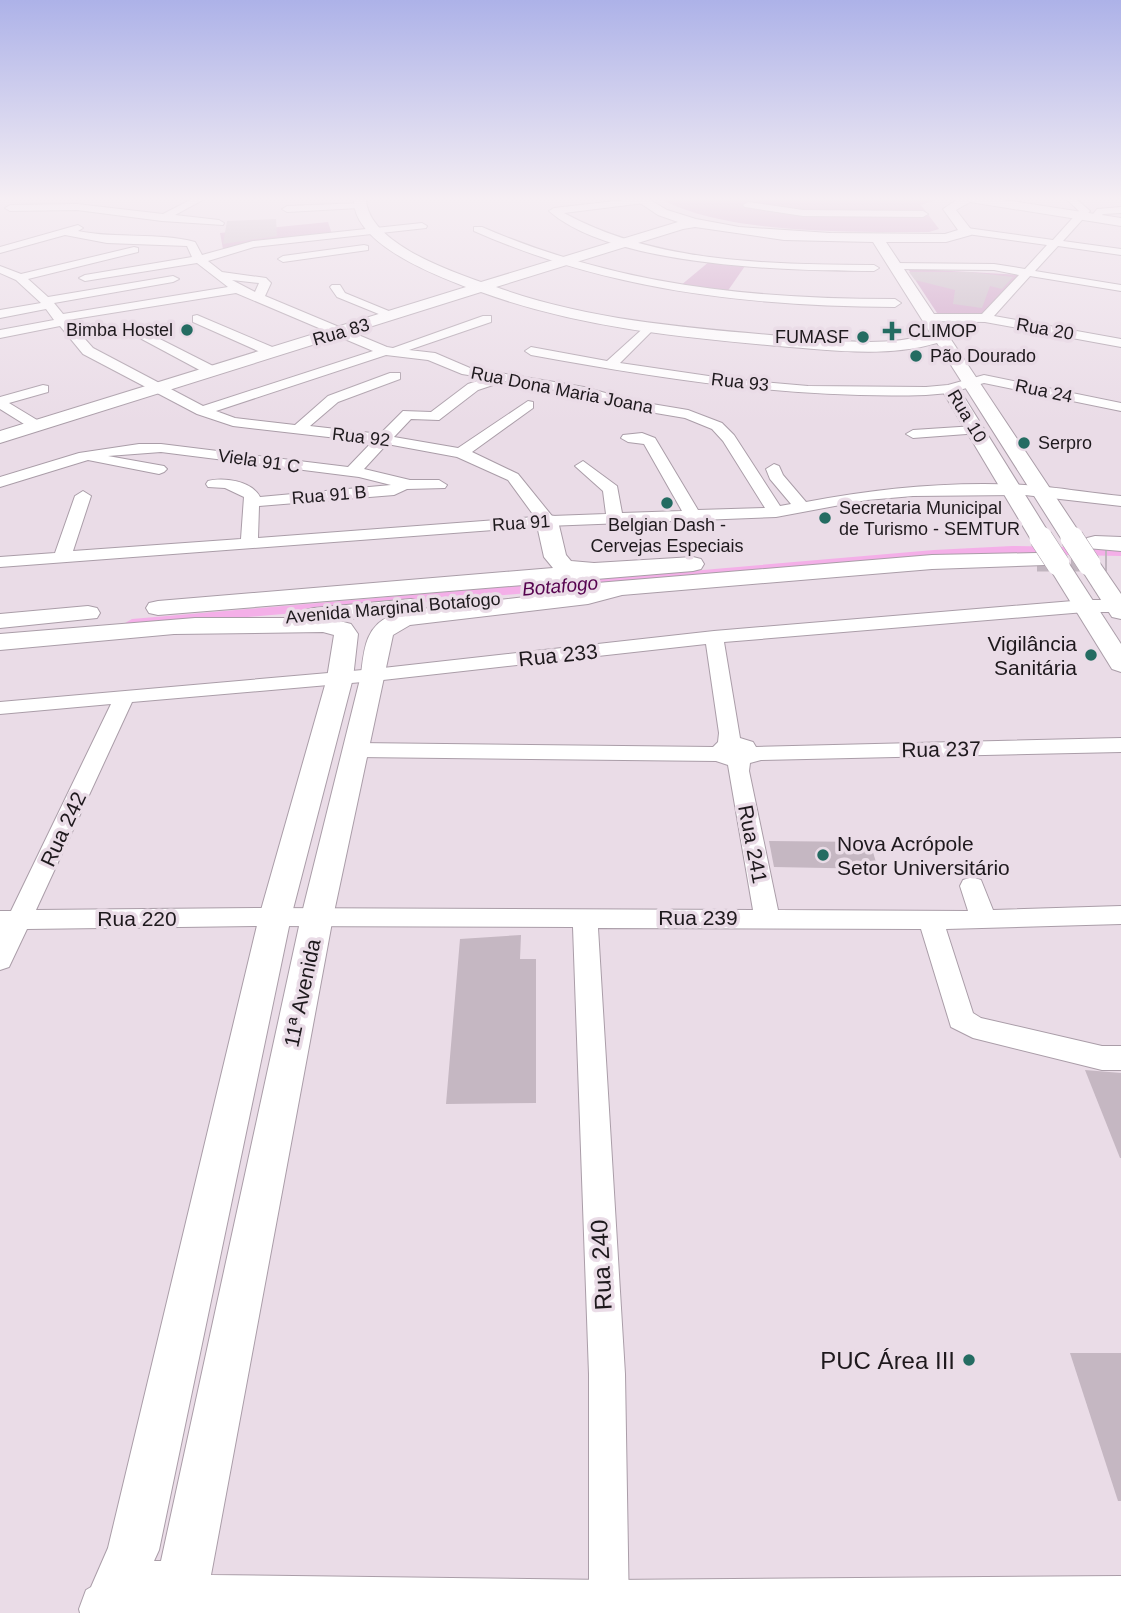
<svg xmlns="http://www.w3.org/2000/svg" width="1121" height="1613" font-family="Helvetica,sans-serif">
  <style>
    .green { fill: #cd9fc5 }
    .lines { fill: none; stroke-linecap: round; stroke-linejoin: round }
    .canal { fill: #f4afe8; fill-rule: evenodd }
    .building { fill: #c5b7c2 }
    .major-tunnel { stroke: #c1b5bf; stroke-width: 23; stroke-dasharray: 23 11; stroke-linecap: butt }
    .minor-casing { stroke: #aa9da8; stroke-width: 2 }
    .major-casing { stroke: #aa9da8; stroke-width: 2 }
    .minor { fill: #fff; fill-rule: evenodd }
    .major { fill: #fff; fill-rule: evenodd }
    .major-bridge-casing { stroke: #aa9da8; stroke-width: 24; stroke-linecap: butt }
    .major-bridge { stroke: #fff; stroke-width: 23 }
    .poi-dot { fill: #246c62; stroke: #eadce7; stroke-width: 2.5 }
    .labels { text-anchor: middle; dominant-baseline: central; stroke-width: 7; stroke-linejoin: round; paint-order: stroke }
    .far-street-label { font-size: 18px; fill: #1e191d; stroke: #eadce7 }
    .far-poi-label { font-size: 18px; fill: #1e191d; stroke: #eadce7; text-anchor: start }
    .far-water-label { font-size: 19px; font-style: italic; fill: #55024e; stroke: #eadce7 }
    .poi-label { font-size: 21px; fill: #1e191d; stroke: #eadce7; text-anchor: end }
    .street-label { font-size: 21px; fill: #1e191d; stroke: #eadce7 }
    .near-street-label { font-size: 24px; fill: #1e191d; stroke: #eadce7 }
    .near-poi-label { font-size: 24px; fill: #1e191d; stroke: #eadce7; text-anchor: end }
  </style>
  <rect width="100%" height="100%" fill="#eadce7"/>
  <!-- green -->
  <g class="green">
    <path d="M657,197H945L921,205L939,229L929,232C853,232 723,235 657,197Z"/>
    <path d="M328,222L332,234L260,240L223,249L220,233Z"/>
    <path d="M710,261L745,266L727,292L680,286Z"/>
    <path d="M908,269H916L1022,275L989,316H939Z"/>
  </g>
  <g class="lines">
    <!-- canal -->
    <path class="canal" d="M1012,546L1121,548V556L1012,554L934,558L132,627L125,623L132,619L934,550Z"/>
  </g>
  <!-- building -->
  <g class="building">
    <path d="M276,219L277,236L223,244L227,221Z"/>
    <path d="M909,272H970L1013,277L1002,289L990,286L982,308L953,304L955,290L915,280Z"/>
    <path d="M769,841L870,842L878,869L774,867Z"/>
    <path d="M521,935L520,959H536V1103L446,1104L460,939Z"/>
    <path d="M1085,1070L1121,1073V1158H1120Z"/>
    <path d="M1070,1353H1121V1501H1118Z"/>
  </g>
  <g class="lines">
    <!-- major-tunnel -->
    <path class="major-tunnel" d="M1037,560H1107"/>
    <defs>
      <g id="minor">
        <path d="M196,197H208L175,215L219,220L224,223L223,225L162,221L77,210L10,211L5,208L10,205L77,204L163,214Z"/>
        <path d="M1064,197H1074L1090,211L1063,241L1121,249V255L1058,246L1035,271L1121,285V291L1030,276L994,316L1121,339V347L985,322L923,321V315L927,314H982L1019,275L994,270L894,269L889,266L894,263L994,264L1025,269L1047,245L967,234L962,231L967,228L1053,240L1079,211Z"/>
        <path d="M641,198L646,201L644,203L564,213C657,264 771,264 874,265L879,268L874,271C791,271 613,267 549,211L554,208Z"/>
        <path d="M748,202L803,210L923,211L928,214L923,217L803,216L745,207L743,205Z"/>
        <path d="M362,203L364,205L359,208L287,212L282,209L287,206Z"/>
        <path d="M1121,207V213L1103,214L1095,221L1090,218L1097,209Z"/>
        <path d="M422,223L427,226L426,228L254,247L208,261L222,272L266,278L271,283L265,296L387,347L393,348L483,316H491V322L409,350L435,353L470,368L584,387L634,401L688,410L722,423L734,435L780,506L791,504L770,479L766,469L774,464L779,466L783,475L806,502C878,488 951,481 1025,485C1057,487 1089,493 1121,496V506L1025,495L913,496L867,500L776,517L547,526L0,567V557L55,553L75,496L83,491L91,496L73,551L241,539L244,497L225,488L208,487L206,484L208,481C224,477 252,481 260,497L391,485L359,477L161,452L108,456L164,466L167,469L164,472L159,474L88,460L0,487V477L79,453L139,444H161L348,467L372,442L233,426L197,414L83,354L60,326L0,338V330L54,320L46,309L0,318V310L41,303L16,280L0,273V266L21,274L134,247L138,248V252L28,279L48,297L173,276L179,279L173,282L54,303L63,314L228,287L197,263L85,281L79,278L85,275L192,257L187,246L107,243L65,235L0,253V247L78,225L83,228L78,231C117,239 158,232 195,242L202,255L253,241ZM232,280L259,283L255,292ZM236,293L373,351L203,406L93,348L68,320ZM386,355L428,360L462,374L487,378L468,384L431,412L403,411L380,434L310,426L338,402L400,379V373H390L328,396L295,425L235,418L216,411ZM505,381L582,395L632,409L685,418L712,429L723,441L765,508L698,510L655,438L642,433L623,435L621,438L628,442L644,444L682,511L622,513L617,486L583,461L575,466L603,491L606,514L552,516L518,474L472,452L533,408V402L528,401L458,448L394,437L411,419L439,420L478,390ZM387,444L457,457L508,480L535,517L258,538L259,506L394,495L407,489L445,488L447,485L439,480H410L364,469Z"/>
        <path d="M474,227H482C616,285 750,299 895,299L901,303L895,307C748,306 610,291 474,231Z"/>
        <path d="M364,245L368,246V250L283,262L278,259L283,256Z"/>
        <path d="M332,285H340L345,293L401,316L391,319L337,297L330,287Z"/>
        <path d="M197,315L277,349L278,352L277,355H267L193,322V316Z"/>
        <path d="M649,323L653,324V330L620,363L729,379L808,386L926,387L948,385L984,375L1121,403V411L984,383L949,393L926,395C792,399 662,379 531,355L525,351L531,347L607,361Z"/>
        <path d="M142,330L217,368L219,371L212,375L207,374L138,337V331Z"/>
        <path d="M43,385L48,386V392L9,403L42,423L44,426L42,429H32L0,409V397Z"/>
        <path d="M975,426L980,427L982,430L980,433L913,438L906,434L913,430Z"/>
        <path d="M1085,600H1121V612H1085L724,642L740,738L753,742L756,747L1121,738V752L761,760L750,763L749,771L778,910L968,911L960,886L963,880L972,877L981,880L993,910L1121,906V924L946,929L973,1013L981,1018L1102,1046H1121V1070H1102L973,1038L951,1027L921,929L598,928L625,1374L629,1613H589V1374L573,927L263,926L27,929L9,967L0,970V911H11L111,704L0,714V702L374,669L714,631ZM706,644L719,733L718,742L713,747L357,743L349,745L346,750L349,755L357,757L716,761L728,765L753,910L263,908L36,910L132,702L374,681Z"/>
      </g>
      <g id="major">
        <path d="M354,197H366C365,241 447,270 481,282L678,222L658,215L631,197H645L667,210L696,219L739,227L830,233L945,234L958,230L943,209L961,197H985L1121,218V226L970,202L956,210L973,232L971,235L946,242H886L1083,538L1080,543H1064L937,343C886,358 830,350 778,346C678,337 576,327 481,292L0,443V431L466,287C432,274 350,242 354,197ZM695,227L784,240L873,242L931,334C884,348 831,340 783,336C687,328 587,320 496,287L683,229Z"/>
        <path d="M952,387L961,392L1052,538L1049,543H1033L1030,538L943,392Z"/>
        <path d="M547,515L555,516L558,521L566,555L571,561L594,563L693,557L701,559L704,564L701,569L693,571L158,615L149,613L146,608L149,603L158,601L553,568L544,557L536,521L539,516Z"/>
        <path d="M1095,536L1121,537V551L1087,548L1084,543L1087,538Z"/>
        <path d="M1037,553L1045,555L1048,560L1045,565L932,569L622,595L588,604L410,625L393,635L333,917L211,1575L609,1580L1121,1576V1613H80L79,1609L86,1590L91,1587L108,1548L259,917L327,678L334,635L323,632L174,634L0,650V634L195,618H304L302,615L305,610L314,608L411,599L419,601L423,606L421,609L585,590L589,585L597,583L932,555ZM392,615C365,626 364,650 361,675L301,917L161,1561H154L159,1550L291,917L353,678L358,634L351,624L336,620Z"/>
        <path d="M1058,557L1066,559L1121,644V672L1112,669L1047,564L1050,559Z"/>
        <path d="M1089,557L1097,559L1121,594V619L1112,617L1078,564L1081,559Z"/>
        <path d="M88,606L97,608L100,613L97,618L0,628V614Z"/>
      </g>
    </defs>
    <!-- minor casing -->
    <use href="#minor" class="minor-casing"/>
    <!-- major casing -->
    <use href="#major" class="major-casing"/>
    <!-- minor -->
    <use href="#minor" class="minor"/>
    <!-- major -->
    <use href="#major" class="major"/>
    <defs>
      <g id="major-bridge">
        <path d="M1041,538L1058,564"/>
        <path d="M1072,538L1089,564"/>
      </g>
    </defs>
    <!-- major-bridge casing -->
    <use href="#major-bridge" class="major-bridge-casing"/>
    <!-- major-bridge -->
    <use href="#major-bridge" class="major-bridge"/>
  </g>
  <!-- sky -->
  <linearGradient id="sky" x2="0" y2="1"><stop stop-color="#adb2e8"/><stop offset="0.47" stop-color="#f6eff4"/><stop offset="1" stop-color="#f6eff4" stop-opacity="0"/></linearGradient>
  <rect width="1121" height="423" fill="url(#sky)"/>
  <!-- markers -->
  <g class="poi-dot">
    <circle cx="187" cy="330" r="7"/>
    <path d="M888.5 320.5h7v7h7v7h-7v7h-7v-7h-7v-7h7z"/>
    <circle cx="863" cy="337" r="7"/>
    <circle cx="916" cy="356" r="7"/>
    <circle cx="1024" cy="443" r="7"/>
    <circle cx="667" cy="503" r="7"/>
    <circle cx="825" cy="518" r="7"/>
    <circle cx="1091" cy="655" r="7"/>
    <circle cx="823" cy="855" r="7"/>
    <circle cx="969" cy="1360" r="7"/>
  </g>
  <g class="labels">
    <!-- far-street labels -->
    <g class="far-street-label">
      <text transform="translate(1045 329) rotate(10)">Rua 20</text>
      <text transform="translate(341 332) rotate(-16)">Rua 83</text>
      <text transform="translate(740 382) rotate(6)">Rua 93</text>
      <text transform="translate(562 390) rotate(11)">Rua Dona Maria Joana</text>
      <text transform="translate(1044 391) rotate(12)">Rua 24</text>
      <text transform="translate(967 416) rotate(59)">Rua 10</text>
      <text transform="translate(361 437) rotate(7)">Rua 92</text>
      <text transform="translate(259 461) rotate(8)">Viela 91 C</text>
      <text transform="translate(329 495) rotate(-5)">Rua 91 B</text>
      <text transform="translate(521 523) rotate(-4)">Rua 91</text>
      <text transform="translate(393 608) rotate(-5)">Avenida Marginal Botafogo</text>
    </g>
    <!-- far-poi labels -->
    <g class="far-poi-label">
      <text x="173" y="330" text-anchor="end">Bimba Hostel</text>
      <text x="908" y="331">CLIMOP</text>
      <text x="849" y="337" text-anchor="end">FUMASF</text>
      <text x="930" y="356">Pão Dourado</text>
      <text x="1038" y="443">Serpro</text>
      <text x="839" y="508">Secretaria Municipal<tspan x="839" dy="21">de Turismo - SEMTUR</tspan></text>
      <text x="667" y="525" text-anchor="middle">Belgian Dash -<tspan x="667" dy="21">Cervejas Especiais</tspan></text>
    </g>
    <!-- far-water labels -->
    <g class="far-water-label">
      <text transform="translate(560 586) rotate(-5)">Botafogo</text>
    </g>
    <!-- poi labels -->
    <g class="poi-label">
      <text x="1077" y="643">Vigilância<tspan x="1077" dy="24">Sanitária</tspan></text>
      <text x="837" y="843" text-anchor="start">Nova Acrópole<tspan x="837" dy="24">Setor Universitário</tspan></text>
    </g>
    <!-- street labels -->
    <g class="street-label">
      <text transform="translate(558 655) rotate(-6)">Rua 233</text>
      <text transform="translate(941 749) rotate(-1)">Rua 237</text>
      <text transform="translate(63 829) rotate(-65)">Rua 242</text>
      <text transform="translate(753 844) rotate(79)">Rua 241</text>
      <text x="698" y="917">Rua 239</text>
      <text x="137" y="918">Rua 220</text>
      <text transform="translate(302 993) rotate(-78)">11ª Avenida</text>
    </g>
    <!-- near-street labels -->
    <g class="near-street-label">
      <text transform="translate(601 1265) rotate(-93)">Rua 240</text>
    </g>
    <!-- near-poi labels -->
    <g class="near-poi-label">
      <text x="955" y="1360">PUC Área III</text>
    </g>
  </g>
</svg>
